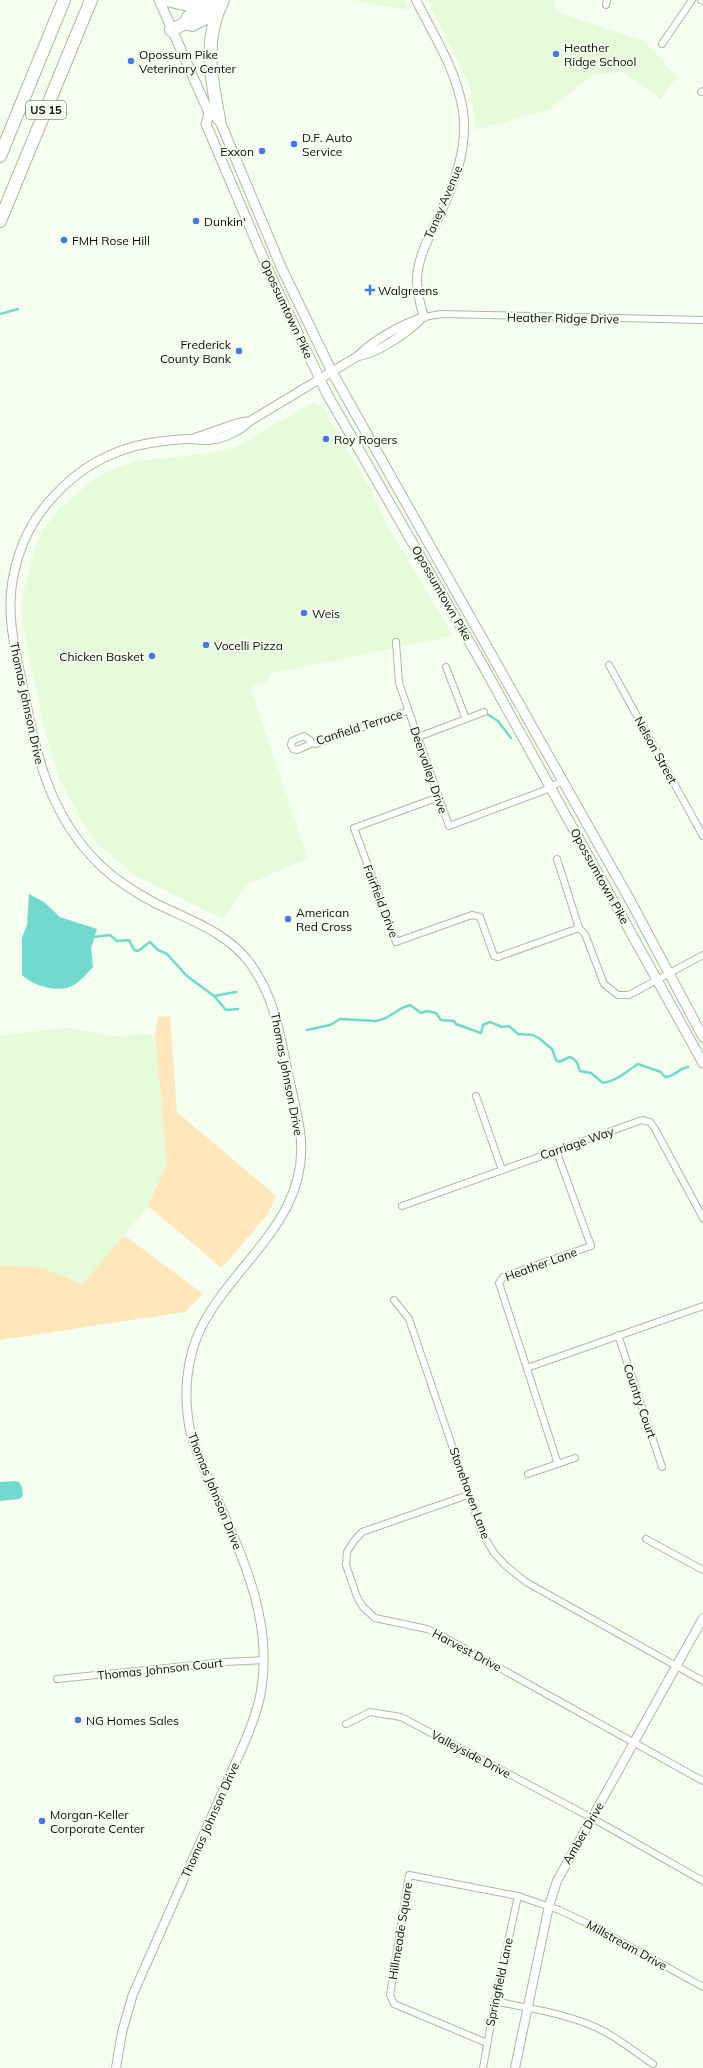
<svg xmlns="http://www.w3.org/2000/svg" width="703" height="2068" font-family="Mulish,sans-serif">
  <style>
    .built { fill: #e6fbda }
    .green { fill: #ffe6bb }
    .water { fill: #71d9ce }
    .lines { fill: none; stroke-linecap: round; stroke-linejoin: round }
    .stream { stroke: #71d9ce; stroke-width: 2.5 }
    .minor-casing { stroke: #abbaa1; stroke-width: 8 }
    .tertiary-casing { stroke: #abbaa1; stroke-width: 10 }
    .secondary-casing { stroke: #abbaa1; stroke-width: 11 }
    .motorway-casing { stroke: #abbaa1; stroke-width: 14 }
    .minor { stroke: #fff; stroke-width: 6 }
    .tertiary { stroke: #fff; stroke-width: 8 }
    .secondary { stroke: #fff; stroke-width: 9 }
    .motorway { stroke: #fff; stroke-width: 12 }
    .poi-dot { fill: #4a76e8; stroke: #f5ffef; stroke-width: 1.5 }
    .labels { text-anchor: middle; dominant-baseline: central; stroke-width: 4; stroke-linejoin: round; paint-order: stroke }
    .shield { fill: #f5ffef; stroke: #51584d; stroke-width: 1 }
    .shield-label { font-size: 11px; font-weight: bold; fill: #0b1008 }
    .poi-label { font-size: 12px; fill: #0b1008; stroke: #f5ffef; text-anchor: start }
    .street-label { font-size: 12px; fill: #0b1008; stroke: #f5ffef }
  </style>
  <rect width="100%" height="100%" fill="#f5ffef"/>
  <!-- built -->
  <g class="built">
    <path d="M352,0H403L408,10Z"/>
    <path d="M428,0H556L554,11L644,41L677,77L660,99L624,72L594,74L548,110L476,130L470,86Z"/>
    <path d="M312,403L323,407L371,490L385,521L453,636L269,674L268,682L250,686L308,858L247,885L223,919L133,874L99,845L77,812L58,775L44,727L22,623V597L35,548L46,526L59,509L88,484L109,471L137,461L205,454L236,447Z"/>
    <path d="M69,1028L112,1036L155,1034L167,1163L148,1206L83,1284L43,1268L0,1265V1035Z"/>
  </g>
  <!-- green -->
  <g class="green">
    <path d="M170,1016L177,1112L276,1196L268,1214L222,1268L148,1206L167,1163L155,1034L158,1017Z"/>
    <path d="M124,1235L203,1294L185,1312L0,1340V1265L43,1268L83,1284Z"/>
  </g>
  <!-- water -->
  <g class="water">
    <path d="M29,894L44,902L60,917L97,929L91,948L93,967C87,973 79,983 72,986C57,993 33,986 22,975V938L27,925Z"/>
    <path d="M15,1481L19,1482L22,1487L23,1496L19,1499L0,1501V1482Z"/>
  </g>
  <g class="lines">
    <!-- stream -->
    <g class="stream">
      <path d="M0,314L18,309"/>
      <path d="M487,714L498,721L511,738"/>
      <path d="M94,937L110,935L117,941L129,940L134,950L138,951L150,942L158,950L167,954L187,976L214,996L226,1010L238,1009"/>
      <path d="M214,996L236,992"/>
      <path d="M307,1030L330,1025L340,1019L376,1021L386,1018L402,1008L410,1005L421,1013L427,1011L436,1013L441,1020L454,1021L456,1024L481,1033L483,1025L490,1022L502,1027L509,1026L518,1034L533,1035L540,1039L552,1049L556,1060L559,1062L570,1057C578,1060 577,1064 580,1071L591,1073L603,1083C617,1081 627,1071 638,1064L661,1072L665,1077C675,1077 679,1068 688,1067"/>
    </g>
    <defs>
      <g id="minor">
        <path d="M701,0L703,1"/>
        <path d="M606,5L607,0"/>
        <path d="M662,44L692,0"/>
        <path d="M701,92L703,91"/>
        <path d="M424,317L441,314L703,320"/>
        <path d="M396,642L399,683L449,826L543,791L562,781"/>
        <path d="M609,665L703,836"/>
        <path d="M466,719L484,712"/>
        <path d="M304,736L310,740L309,745L297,750L293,749L291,745L292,741Z"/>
        <path d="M418,737L466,719L446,667"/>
        <path d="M310,743L316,744L408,711"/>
        <path d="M439,797L354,828L396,942L472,915L480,917L494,956L498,957L579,928L585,934L604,984L618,995H629L703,955"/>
        <path d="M557,859L579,928"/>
        <path d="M476,1096L502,1170"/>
        <path d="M556,1150L591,1246L503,1277L499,1283L558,1464"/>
        <path d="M402,1206L642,1120L650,1122L655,1129L703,1218"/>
        <path d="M394,1300L409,1319L481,1531L494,1553L506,1566L526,1582L703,1681"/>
        <path d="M618,1335L662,1467"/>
        <path d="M527,1368L703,1306"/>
        <path d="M528,1474L575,1458"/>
        <path d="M468,1495L362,1532L354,1541L347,1552L346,1565L357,1597L363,1607L375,1618L427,1629L442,1636L703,1781"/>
        <path d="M646,1539L703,1570"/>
        <path d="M57,1679L225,1662L264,1660"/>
        <path d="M346,1724L370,1712L401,1717L592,1818L703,1881"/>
        <path d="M495,2001C526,2008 558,2012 588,2024C612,2033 632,2050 653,2064"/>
        <path d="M487,2043L394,2004L390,1995L409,1875L518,1896L559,1910L593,1926L703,1987"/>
        <path d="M483,2068L495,2001L518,1896"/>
      </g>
      <g id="tertiary">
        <path d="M416,0C434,36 457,71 463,111C468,150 454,184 438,218C429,237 418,257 417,278C417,291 420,305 424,317"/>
        <path d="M358,356C377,354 406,333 420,320"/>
        <path d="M192,439L238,423L250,421"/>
        <path d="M116,2068L122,2032L133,1994L242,1748C250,1730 258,1711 261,1691C277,1599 220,1519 191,1435C183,1399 185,1359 202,1326C237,1259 312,1217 300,1131C297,1112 292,1092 288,1073C280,1034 274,995 249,962C225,931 189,920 155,903C136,893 117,881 101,866C47,814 36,752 22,682C15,649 7,617 12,584C17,551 31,520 54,496C79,468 113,449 150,443C163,441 177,439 190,439C199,439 193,440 203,440C219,441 239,432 250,421L358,356C373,340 403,324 424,317"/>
        <path d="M515,2068L549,1906L557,1881L703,1618"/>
      </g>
      <g id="secondary">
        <path d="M159,0L209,113L219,119L282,269L332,372L631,902L703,1037"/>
        <path d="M209,113L206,124L270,274L327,394L481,662L703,1063"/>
      </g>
      <g id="motorway">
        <path d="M167,0L188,5L209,2"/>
        <path d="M186,23L192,25L208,17L218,9"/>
        <path d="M171,30L186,23L188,17L201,10L212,0"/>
        <path d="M219,119C211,78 203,39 223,0"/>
        <path d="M0,156L64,0"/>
        <path d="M0,221L91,0"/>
      </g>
    </defs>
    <!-- minor casing -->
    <use href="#minor" class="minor-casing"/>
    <!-- tertiary casing -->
    <use href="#tertiary" class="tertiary-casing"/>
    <!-- secondary casing -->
    <use href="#secondary" class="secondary-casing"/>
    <!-- motorway casing -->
    <use href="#motorway" class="motorway-casing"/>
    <!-- minor -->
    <use href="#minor" class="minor"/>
    <!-- tertiary -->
    <use href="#tertiary" class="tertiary"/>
    <!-- secondary -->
    <use href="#secondary" class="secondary"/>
    <!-- motorway -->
    <use href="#motorway" class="motorway"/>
  </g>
  <!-- markers -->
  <g class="poi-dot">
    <circle cx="556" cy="54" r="4"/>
    <circle cx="131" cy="61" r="4"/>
    <circle cx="294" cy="144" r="4"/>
    <circle cx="262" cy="151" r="4"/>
    <circle cx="196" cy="221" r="4"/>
    <circle cx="64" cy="240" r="4"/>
    <path d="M368 284h4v4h4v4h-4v4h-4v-4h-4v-4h4z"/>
    <circle cx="239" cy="351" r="4"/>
    <circle cx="326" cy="439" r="4"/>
    <circle cx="304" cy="613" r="4"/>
    <circle cx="206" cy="645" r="4"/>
    <circle cx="152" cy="656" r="4"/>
    <circle cx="288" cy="919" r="4"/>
    <circle cx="78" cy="1720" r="4"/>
    <circle cx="42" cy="1821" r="4"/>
  </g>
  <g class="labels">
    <!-- shield labels -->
    <rect class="shield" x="26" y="101" width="40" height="18" rx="3"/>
    <g class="shield-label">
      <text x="46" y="110">US 15</text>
    </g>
    <!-- poi labels -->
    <g class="poi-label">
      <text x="564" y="47">Heather<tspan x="564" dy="14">Ridge School</tspan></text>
      <text x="139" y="54">Opossum Pike<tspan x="139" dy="14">Veterinary Center</tspan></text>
      <text x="302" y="137">D.F. Auto<tspan x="302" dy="14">Service</tspan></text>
      <text x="254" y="151" text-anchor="end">Exxon</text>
      <text x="204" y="221">Dunkin'</text>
      <text x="72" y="240">FMH Rose Hill</text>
      <text x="378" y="290">Walgreens</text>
      <text x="231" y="344" text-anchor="end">Frederick<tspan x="231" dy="14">County Bank</tspan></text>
      <text x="334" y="439">Roy Rogers</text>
      <text x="312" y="613">Weis</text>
      <text x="214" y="645">Vocelli Pizza</text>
      <text x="144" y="656" text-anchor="end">Chicken Basket</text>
      <text x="296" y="912">American<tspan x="296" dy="14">Red Cross</tspan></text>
      <text x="86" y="1720">NG Homes Sales</text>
      <text x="50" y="1814">Morgan-Keller<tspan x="50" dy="14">Corporate Center</tspan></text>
    </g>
    <!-- street labels -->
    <g class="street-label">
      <text transform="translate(443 202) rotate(-67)">Taney Avenue</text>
      <text transform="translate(287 309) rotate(65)">Opossumtown Pike</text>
      <text transform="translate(563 318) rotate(1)">Heather Ridge Drive</text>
      <text transform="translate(442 593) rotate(60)">Opossumtown Pike</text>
      <text transform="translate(27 703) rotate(78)">Thomas Johnson Drive</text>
      <text transform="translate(359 727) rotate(-18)">Canfield Terrace</text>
      <text transform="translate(656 750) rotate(61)">Nelson Street</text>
      <text transform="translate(429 770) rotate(71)">Deervalley Drive</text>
      <text transform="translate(600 876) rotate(61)">Opossumtown Pike</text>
      <text transform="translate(381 901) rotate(69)">Fairfield Drive</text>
      <text transform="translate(287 1074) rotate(79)">Thomas Johnson Drive</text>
      <text transform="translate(577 1143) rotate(-19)">Carriage Way</text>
      <text transform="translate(541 1264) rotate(-20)">Heather Lane</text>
      <text transform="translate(640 1401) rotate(71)">Country Court</text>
      <text transform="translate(215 1491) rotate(68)">Thomas Johnson Drive</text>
      <text transform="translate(470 1493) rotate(70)">Stonehaven Lane</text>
      <text transform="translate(467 1650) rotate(28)">Harvest Drive</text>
      <text transform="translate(160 1669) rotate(-6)">Thomas Johnson Court</text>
      <text transform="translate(471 1754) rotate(28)">Valleyside Drive</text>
      <text transform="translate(210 1820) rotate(-66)">Thomas Johnson Drive</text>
      <text transform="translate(583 1833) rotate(-60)">Amber Drive</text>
      <text transform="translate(400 1931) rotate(-81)">Hillmeade Square</text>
      <text transform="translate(627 1945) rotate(29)">Millstream Drive</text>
      <text transform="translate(499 1982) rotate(-78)">Springfield Lane</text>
    </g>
  </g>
</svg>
